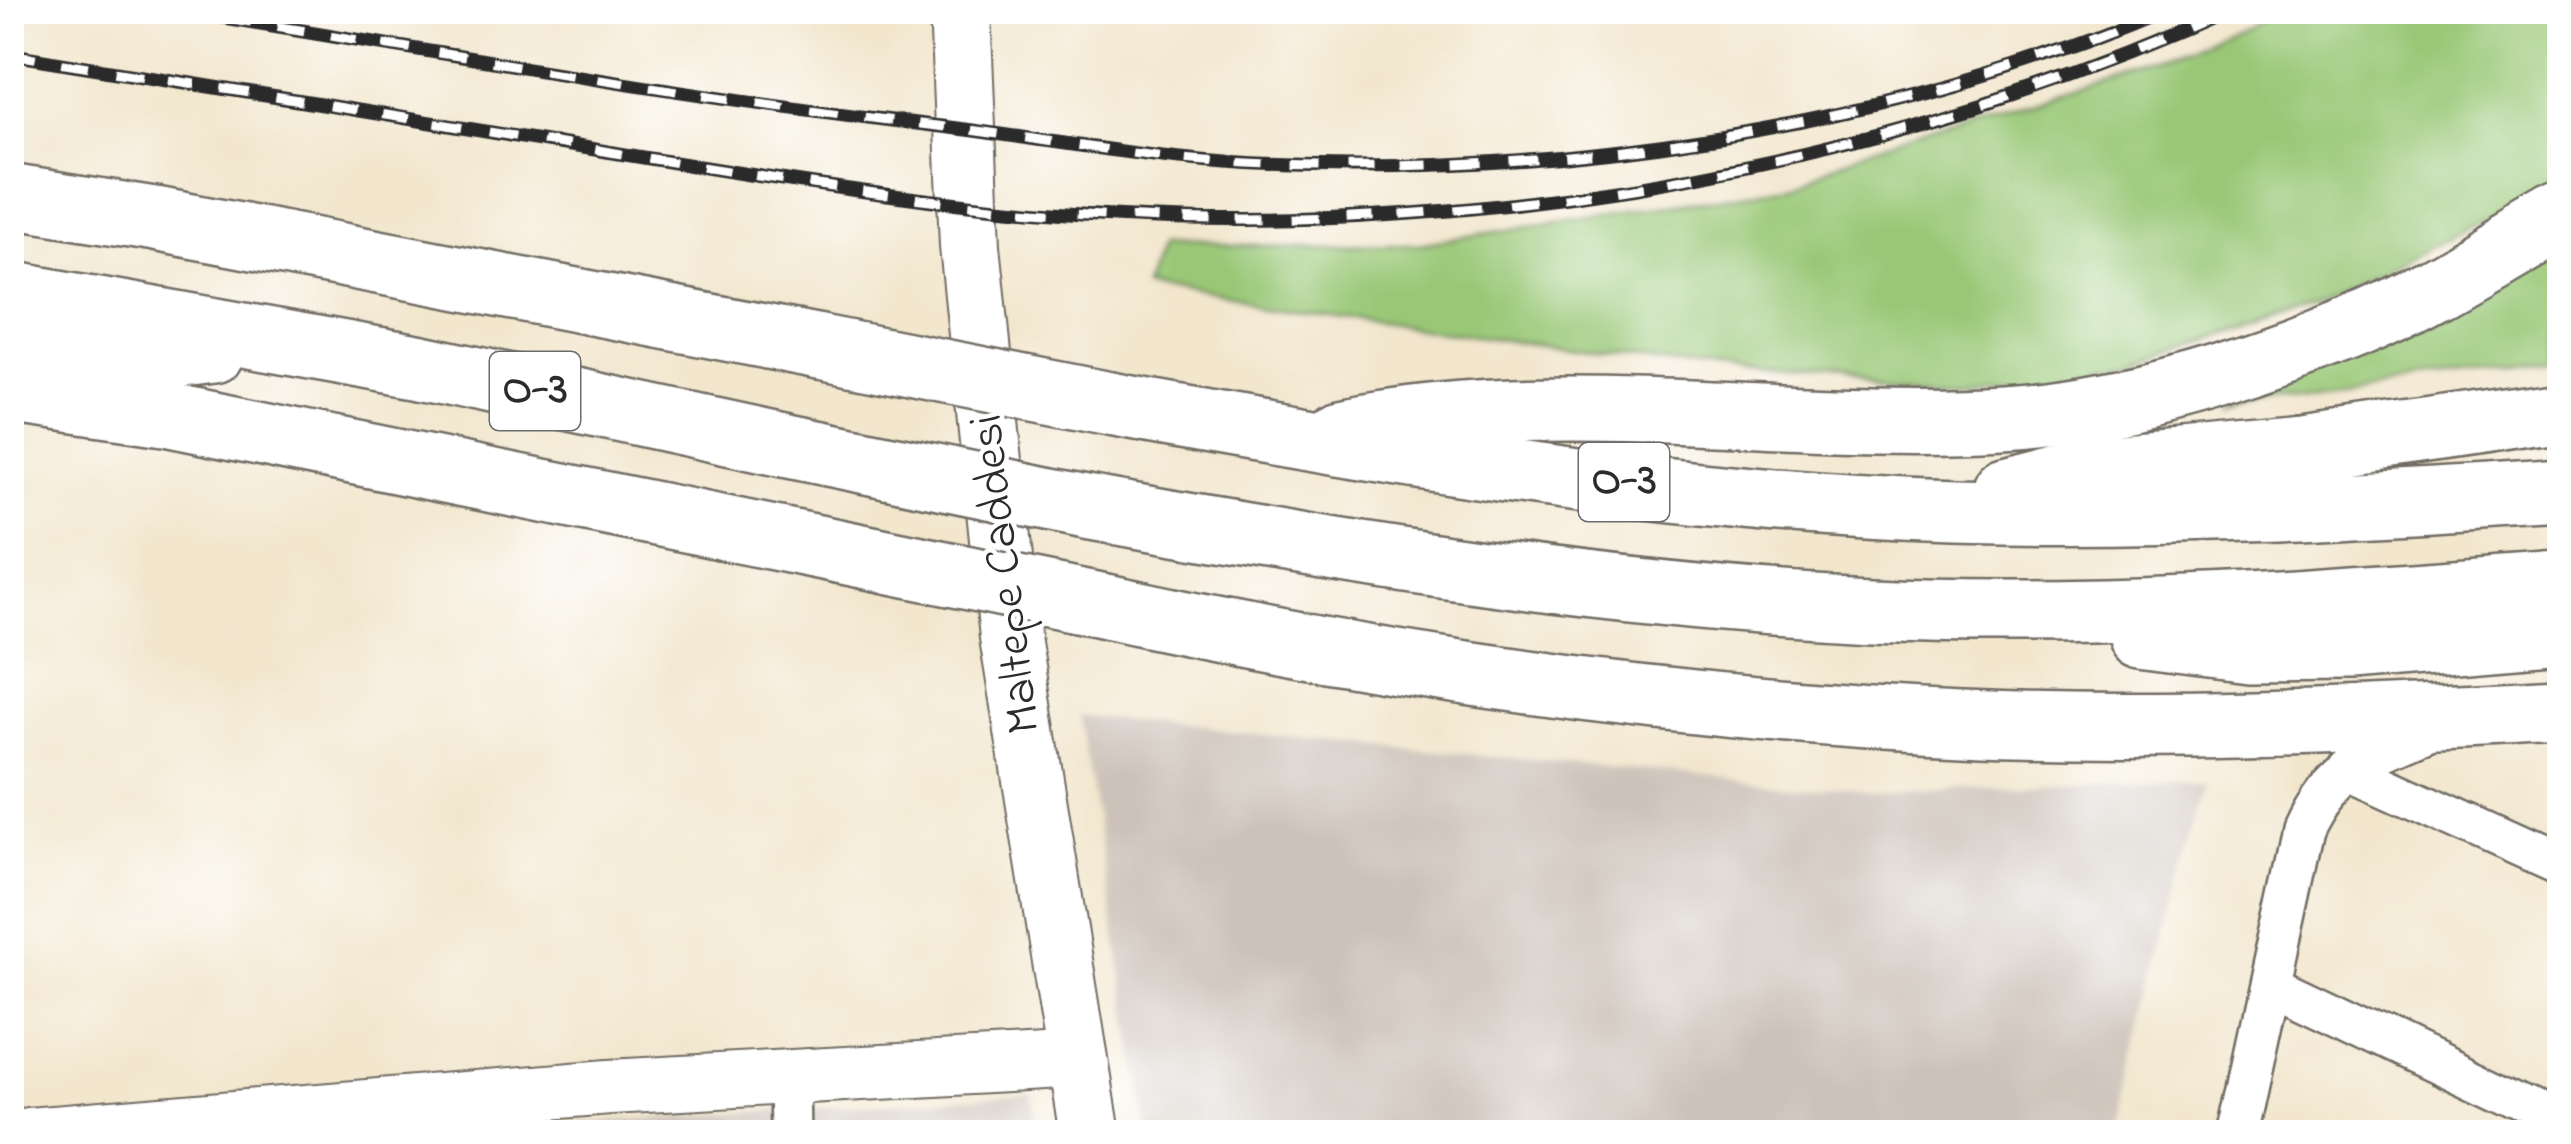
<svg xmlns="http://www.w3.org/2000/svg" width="2571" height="1144" font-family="'Indie Flower',sans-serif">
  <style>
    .industrial { fill: #ccc2b9 }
    .green { fill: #99c776; stroke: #627950; stroke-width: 3 }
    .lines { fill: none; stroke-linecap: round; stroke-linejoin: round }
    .minor-casing { stroke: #716c64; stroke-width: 44 }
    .secondary-casing { stroke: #716c64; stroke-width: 58 }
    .primary-casing { stroke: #716c64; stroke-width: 64 }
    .trunk-casing { stroke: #716c64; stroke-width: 68 }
    .minor { stroke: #fff; stroke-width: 39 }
    .secondary { stroke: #fff; stroke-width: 54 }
    .primary { stroke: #fff; stroke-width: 60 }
    .trunk { stroke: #fff; stroke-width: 63 }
    .rail-casing { stroke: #2b2b2b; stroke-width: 14 }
    .rail { stroke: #fff; stroke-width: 9; stroke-dasharray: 27; stroke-linecap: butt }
    .trunk-bridge-casing { stroke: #716c64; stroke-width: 68; stroke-linecap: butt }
    .trunk-bridge { stroke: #fff; stroke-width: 63 }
    .labels { text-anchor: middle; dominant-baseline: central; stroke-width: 9; stroke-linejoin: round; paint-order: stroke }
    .shield { fill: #fff; stroke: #6b6b6b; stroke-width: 3 }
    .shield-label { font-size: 45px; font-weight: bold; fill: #2b2b2b }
    .street-label { font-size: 48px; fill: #2b2b2b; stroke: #fff }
  </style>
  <rect width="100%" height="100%" fill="#fff"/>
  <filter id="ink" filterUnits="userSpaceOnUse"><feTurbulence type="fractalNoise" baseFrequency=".00833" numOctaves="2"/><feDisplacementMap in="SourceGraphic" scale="24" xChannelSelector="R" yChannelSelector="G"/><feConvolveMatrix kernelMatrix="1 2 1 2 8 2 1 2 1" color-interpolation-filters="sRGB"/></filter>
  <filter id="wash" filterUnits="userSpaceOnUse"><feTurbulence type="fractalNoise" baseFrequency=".004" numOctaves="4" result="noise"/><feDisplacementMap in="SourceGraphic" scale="48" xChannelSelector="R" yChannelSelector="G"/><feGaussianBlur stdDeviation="2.7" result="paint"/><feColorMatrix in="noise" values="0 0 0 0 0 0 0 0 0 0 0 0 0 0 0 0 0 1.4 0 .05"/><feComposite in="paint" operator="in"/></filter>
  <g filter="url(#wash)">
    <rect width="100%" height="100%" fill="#f2e6cd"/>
    <!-- industrial -->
    <g class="industrial">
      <path d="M1079,716L1870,793L2206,779L2118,1135H1149Z"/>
      <path d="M1032,1094L1037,1135H392Z"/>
    </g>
    <!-- green -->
    <g class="green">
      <path d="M2283,9H2562V179L2532,200L2314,302L2132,363L1967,385L1712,370L1144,288L1157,247L1419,244L1788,186L2208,51Z"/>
      <path d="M2562,245V369L2223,406Z"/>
    </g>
  </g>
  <g filter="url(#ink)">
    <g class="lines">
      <defs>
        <g id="minor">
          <path d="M2348,769L2562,866"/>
          <path d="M2272,985L2562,1123"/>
          <path d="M789,1081L790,1135"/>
          <path d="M2238,1135L2304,830C2331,770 2369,756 2427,731"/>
        </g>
        <path id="secondary" d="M29,1135L609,1087L1080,1061"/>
        <path id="primary" d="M960,9L970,246L1010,637L1090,1135"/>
        <g id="trunk">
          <path d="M9,196L155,219L820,347"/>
          <path d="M9,293L417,366L784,445"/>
          <path d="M9,345L153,359L213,351"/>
          <path d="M9,391L165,414L838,551"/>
          <path d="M1110,404C1388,455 1672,503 1955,511C2158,517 2360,505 2562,492"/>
          <path d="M1341,430C1560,384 1781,430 2003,417C2120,411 2246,371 2354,327C2426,298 2495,252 2562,214"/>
          <path d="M2006,489L2089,468L2302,449L2562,411"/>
          <path d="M1086,507C1345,554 1609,597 1871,609C2101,620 2333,600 2562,583"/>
          <path d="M1106,606C1388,668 1672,709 1962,722C2161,731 2363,721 2562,711"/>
          <path d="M2141,637L2247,651L2347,650L2562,632"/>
        </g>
      </defs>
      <!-- minor casing -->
      <use href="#minor" class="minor-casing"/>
      <!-- secondary casing -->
      <use href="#secondary" class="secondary-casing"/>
      <!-- primary casing -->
      <use href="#primary" class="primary-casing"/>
      <!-- trunk casing -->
      <use href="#trunk" class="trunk-casing"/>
      <!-- minor -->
      <use href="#minor" class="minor"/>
      <!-- secondary -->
      <use href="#secondary" class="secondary"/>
      <!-- primary -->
      <use href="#primary" class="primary"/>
      <!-- trunk -->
      <use href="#trunk" class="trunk"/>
      <defs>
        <g id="rail">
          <path d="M171,9C426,50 680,96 937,126C1041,138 1145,159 1250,164C1551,178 1892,129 2168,9"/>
          <path d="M9,54C207,86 406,118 604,151C817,186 1031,222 1248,220C1584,217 1925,149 2231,9"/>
        </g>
      </defs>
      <!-- rail casing -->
      <use href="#rail" class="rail-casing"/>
      <!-- rail -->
      <use href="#rail" class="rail"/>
      <defs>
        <g id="trunk-bridge">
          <path d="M820,347L1110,404"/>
          <path d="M784,445L1086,507"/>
          <path d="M838,551L1106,606"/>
        </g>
      </defs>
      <!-- trunk-bridge casing -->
      <use href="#trunk-bridge" class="trunk-bridge-casing"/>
      <!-- trunk-bridge -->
      <use href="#trunk-bridge" class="trunk-bridge"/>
    </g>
  </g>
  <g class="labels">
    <!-- shield labels -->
    <g class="shield">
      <rect x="490" y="352" width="90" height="78" rx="9"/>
      <rect x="1579" y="443" width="90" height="78" rx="9"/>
    </g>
    <g class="shield-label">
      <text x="535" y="391">O-3</text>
      <text x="1624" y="482">O-3</text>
    </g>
    <!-- street labels -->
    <g class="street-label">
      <text transform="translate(1007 574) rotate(-97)">Maltepe Caddesi</text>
    </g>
  </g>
  <!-- margin -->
  <rect width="2571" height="1144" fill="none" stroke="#fff" stroke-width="48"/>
</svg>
